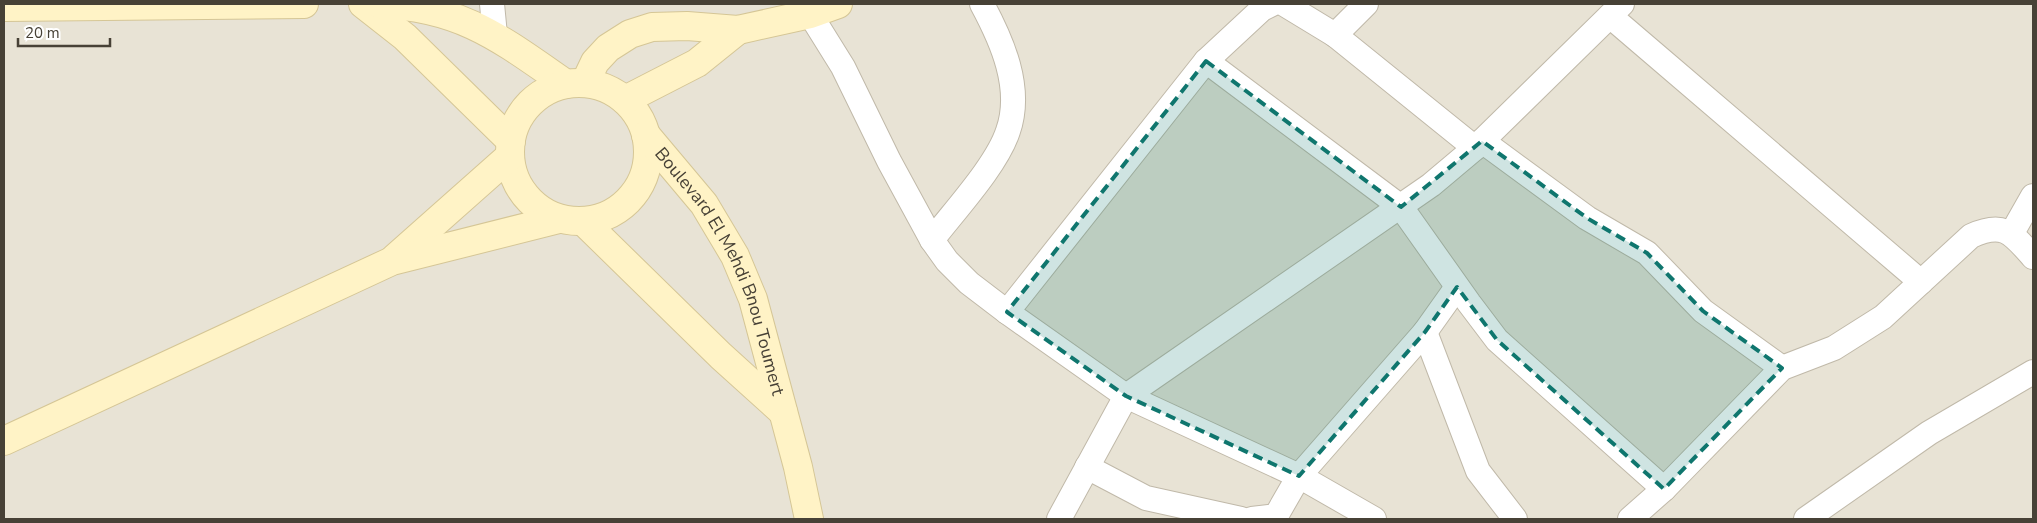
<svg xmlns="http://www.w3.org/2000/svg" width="2037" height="523" font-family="'Nunito Sans',sans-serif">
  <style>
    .residential { fill: #e8e3d5 }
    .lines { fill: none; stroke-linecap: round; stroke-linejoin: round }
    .street-casing { stroke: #c0b9a9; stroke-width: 26 }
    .secondary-casing { stroke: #d5c696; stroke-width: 30 }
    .street { stroke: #fff; stroke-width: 24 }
    .secondary { stroke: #fff3c6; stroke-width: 28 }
    .marked { fill: #0f766e; fill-opacity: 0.2; stroke: #0f766e; stroke-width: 4; stroke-dasharray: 10 6; stroke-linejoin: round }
    .labels { text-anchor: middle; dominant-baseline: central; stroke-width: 5; stroke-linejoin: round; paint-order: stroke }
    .street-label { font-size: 18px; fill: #474136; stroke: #fff }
  </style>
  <rect width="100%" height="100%" fill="#f4f0e7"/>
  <!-- residential -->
  <rect class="residential" x="4" y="4" width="2029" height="515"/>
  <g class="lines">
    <defs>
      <g id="street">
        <path d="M492,4L495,35"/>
        <path d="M1284,4L1335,35L1475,148"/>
        <path d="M810,14L843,67L889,161L932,240L947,261L969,283L1007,312L1126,396L1299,476L1374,519"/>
        <path d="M1610,16L1921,282"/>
        <path d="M1335,35L1366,4"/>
        <path d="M1206,61L1262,9L1272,4"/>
        <path d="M1482,141L1587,218L1647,253L1703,311L1782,368"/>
        <path d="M2012,233L2033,196"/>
        <path d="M932,240C955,210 997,165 1008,131C1023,88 1002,41 982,4"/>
        <path d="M1007,312L1206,61L1401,207L1469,303L1497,340L1664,489"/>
        <path d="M1425,332L1478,471L1515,519"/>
        <path d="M1087,467L1146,498L1241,519"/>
        <path d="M1059,519L1126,396L1431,185L1475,148L1622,4"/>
        <path d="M1252,519L1276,516L1299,476L1425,332L1457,287"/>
        <path d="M1630,519L1664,489L1782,368L1834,348L1883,317L1971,236C2004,221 2012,233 2033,257"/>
        <path d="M1806,519L1929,433L2033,372"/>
      </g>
      <g id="secondary">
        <path d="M363,4L405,37L511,141"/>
        <path d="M379,4C462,7 501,39 566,84"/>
        <path d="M4,7L304,4"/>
        <path d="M585,83L595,62L608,48L630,34L652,27L687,26L738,30L810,14L838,4"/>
        <circle cx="579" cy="152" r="69"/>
        <path d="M625,100L697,63L738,30"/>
        <path id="s1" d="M646,135L704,204L735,256L753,299L798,467L809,519"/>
        <path d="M583,221L721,356L783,412"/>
        <path d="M395,258L510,156"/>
        <path d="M4,441L392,261L559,219"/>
      </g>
    </defs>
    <!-- street casing -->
    <use href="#street" class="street-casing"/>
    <!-- secondary casing -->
    <use href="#secondary" class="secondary-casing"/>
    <!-- street -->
    <use href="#street" class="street"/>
    <!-- secondary -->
    <use href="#secondary" class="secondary"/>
  </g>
  <!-- marked area -->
  <path class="marked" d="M1206,61L1401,207L1482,141L1587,218L1647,253L1703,311L1782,368L1664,489L1497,340L1457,287L1425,332L1299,476L1126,396L1007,312Z"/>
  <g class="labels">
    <!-- street labels -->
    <g class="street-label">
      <text stroke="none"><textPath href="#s1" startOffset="158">Boulevard El Mehdi Bnou Toumert</textPath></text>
    </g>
  </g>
  <!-- border -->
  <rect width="2037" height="523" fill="none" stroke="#474136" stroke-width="10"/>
  <!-- scale -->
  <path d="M18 38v8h92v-8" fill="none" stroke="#474136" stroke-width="2.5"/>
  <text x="25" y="38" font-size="15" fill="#474136" stroke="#ffffff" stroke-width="4" paint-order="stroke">20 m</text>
</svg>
